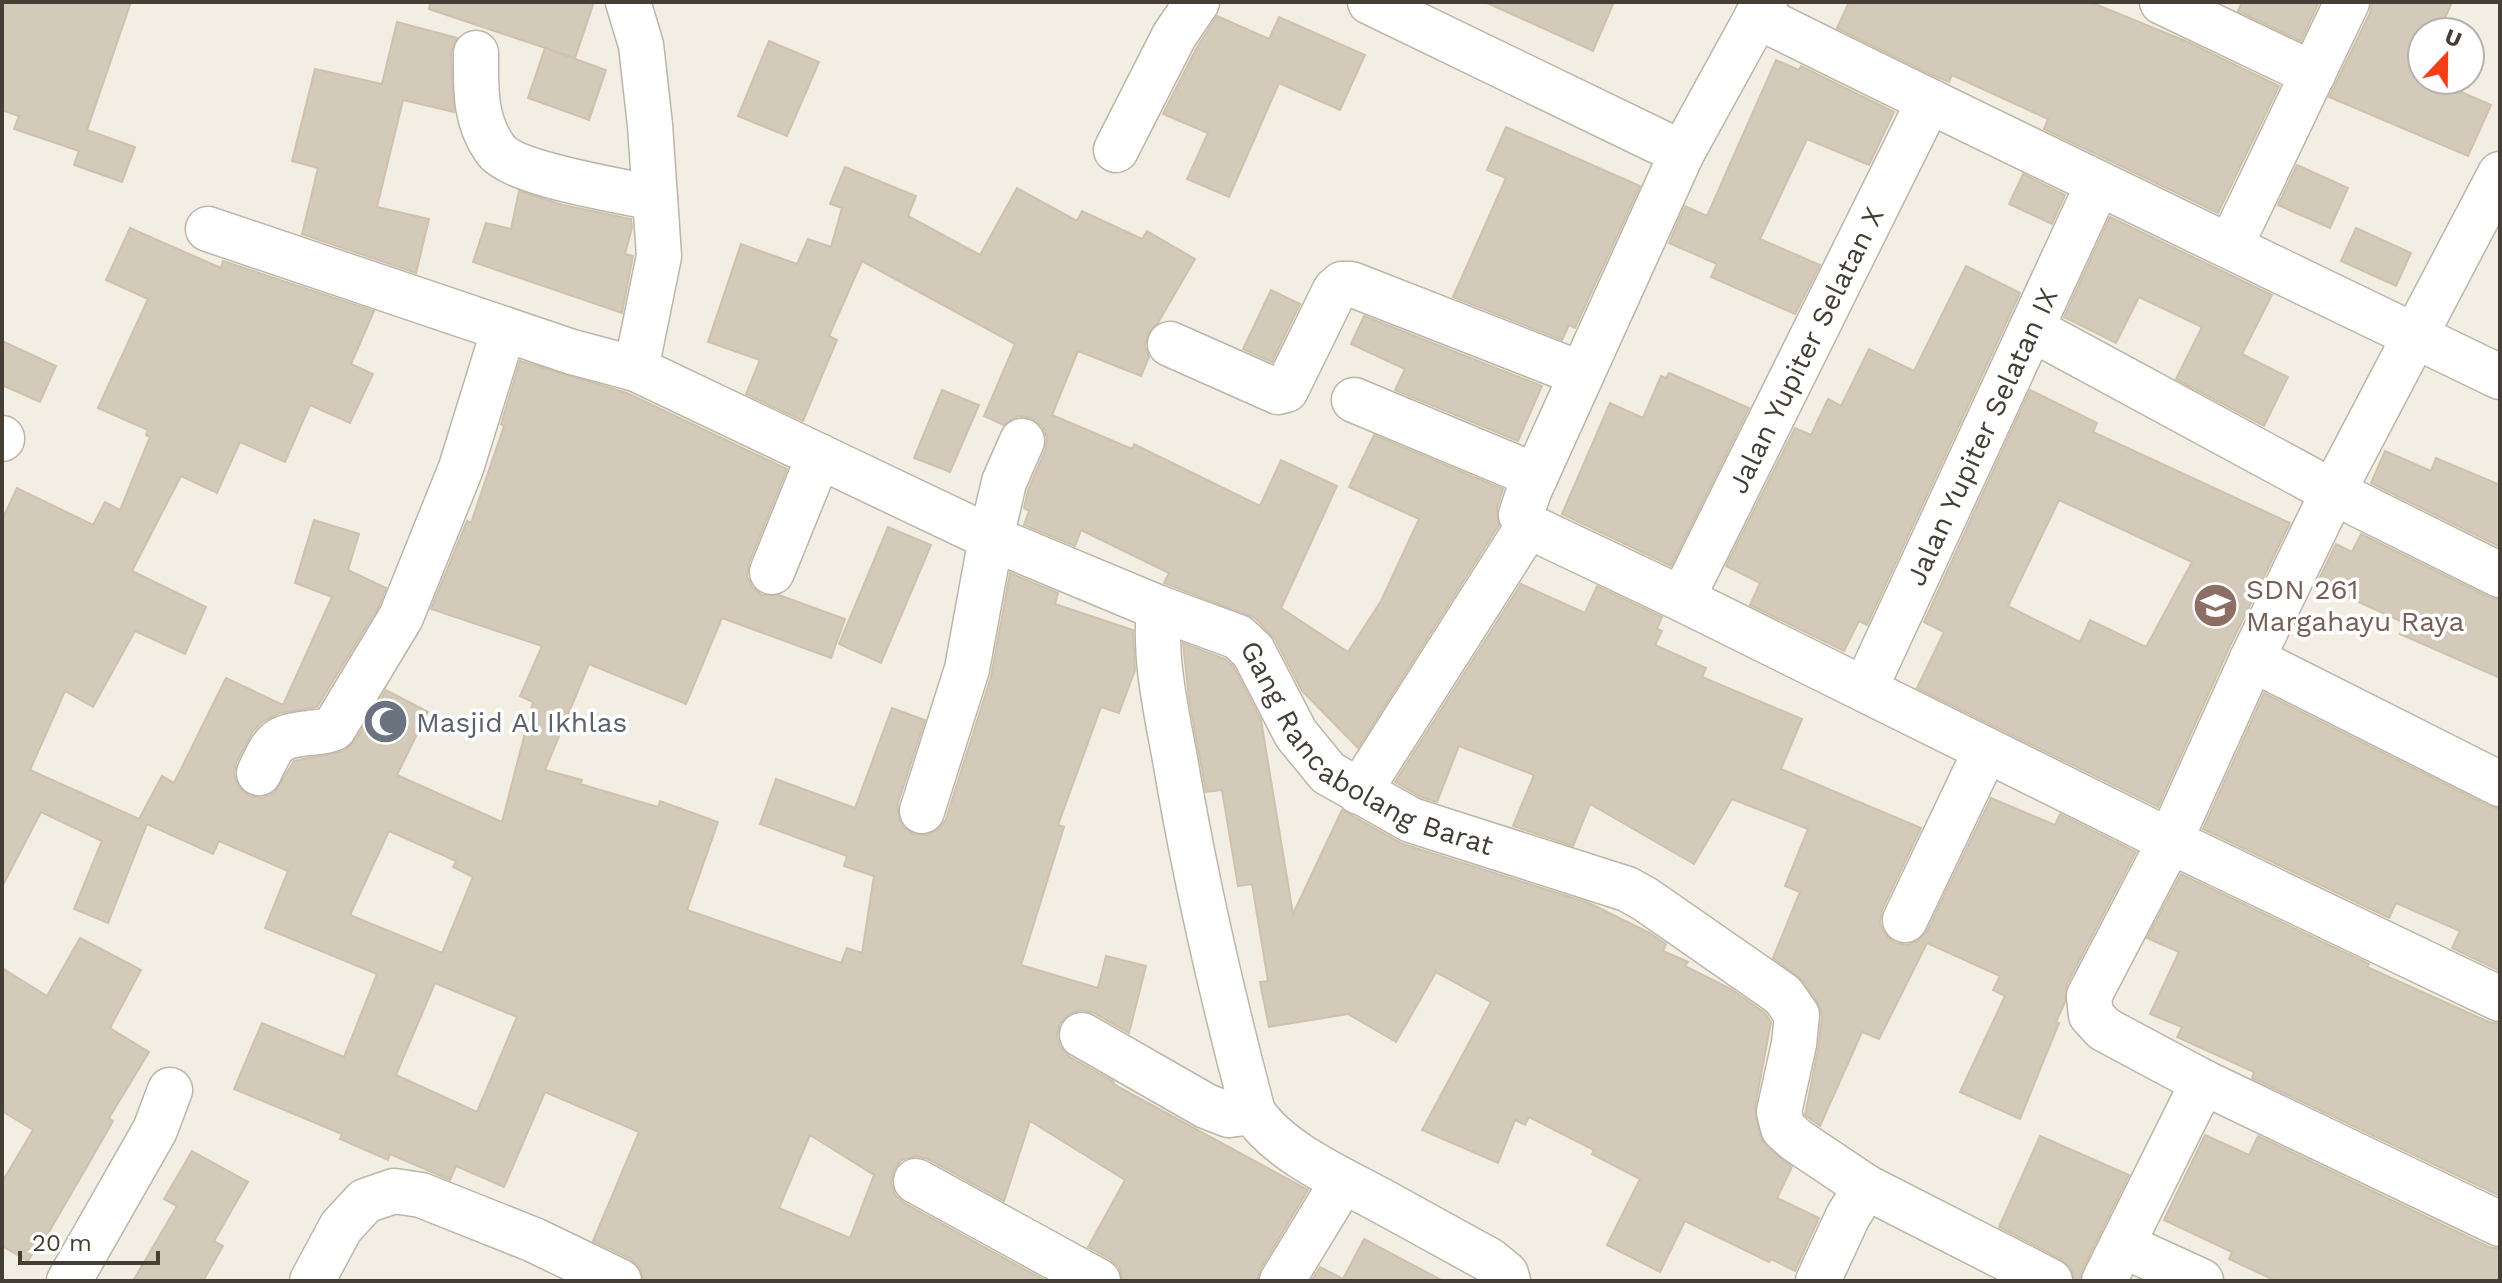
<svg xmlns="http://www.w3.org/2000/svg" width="2502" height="1283" font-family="'Work Sans',sans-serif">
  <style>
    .building { fill: #d4caba; stroke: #cec2ad; stroke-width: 2; fill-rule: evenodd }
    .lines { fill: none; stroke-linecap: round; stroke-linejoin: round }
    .minor-casing { stroke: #bdb6a7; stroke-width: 47 }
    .minor { stroke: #fff; stroke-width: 44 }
    .labels { text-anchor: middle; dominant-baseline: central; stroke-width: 7; stroke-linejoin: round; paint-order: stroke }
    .street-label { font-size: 28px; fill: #443e34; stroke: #fff }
    .education-label { font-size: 28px; fill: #785e54; stroke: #fff; text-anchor: start }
    .worship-label { font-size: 28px; fill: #5b616d; stroke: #fff; text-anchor: start }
  </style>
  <rect width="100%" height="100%" fill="#f2eee4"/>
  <!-- building -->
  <g class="building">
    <path d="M2,2H131L87,130L135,147L122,182L74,165L79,151L14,129L19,116L2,110Z"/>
    <path d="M430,2H594L575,58L429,9Z"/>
    <path d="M1485,2H1614L1593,51Z"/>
    <path d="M1849,2H2090L2188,42L2279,86L2218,213L2044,129L2048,119L1952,75L1949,82L1930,74L1837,28Z"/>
    <path d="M2242,2H2319L2301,41L2238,11Z"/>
    <path d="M2372,2H2452L2439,32H2422V80H2434L2491,105L2468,156L2329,97L2370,13Z"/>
    <path d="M1217,16L1269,39L1279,17L1365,55L1340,110L1279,83L1229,197L1187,179L1208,133L1163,114L1196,49Z"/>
    <path d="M397,22L457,38L451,53L454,112L403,100L377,207L429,219L416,273L302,234L318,168L292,161L315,69L382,84Z"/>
    <path d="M769,41L819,62L787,136L738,116Z"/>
    <path d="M545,48L606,70L589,120L528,98Z"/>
    <path d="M1776,60L1799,70L1801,66L1894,112L1869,165L1807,139L1760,239L1820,265L1795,314L1711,277L1717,264L1669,243L1685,206L1707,216Z"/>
    <path d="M1506,127L1640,186L1575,328L1569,325L1562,340L1453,297L1506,178L1487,170Z"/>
    <path d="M2297,165L2348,188L2330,228L2278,205Z"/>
    <path d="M845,167L916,196L908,216L980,255L1017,188L1077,221L1082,211L1142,239L1147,231L1195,259L1158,323L1148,333L1145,346L1149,357L1141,376L1078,351L1052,415L1132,449L1134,444L1260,506L1281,460L1337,486L1281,608L1348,652L1381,601L1419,519L1349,487L1374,435L1503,489L1497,508L1499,525L1358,748L1302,691L1275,639L1255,618L1164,583L1169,573L1081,530L1075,546L1024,525L1029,511L1024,508L1028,490L1045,451L1047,438L1042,426L1031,418L1018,416L1004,425L984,416L1015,344L862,261L829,336L837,340L803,421L746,394L760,360L708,342L741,244L797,264L808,239L831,247L842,208L830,204Z"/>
    <path d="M2023,174L2065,195L2052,224L2009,204Z"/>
    <path d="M519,191L563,205L631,219L632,228L625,254L633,256L622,313L473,262L486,223L511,229Z"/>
    <path d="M2110,217L2272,295L2242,354L2288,377L2264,426L2176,379L2202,327L2139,297L2116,343L2064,317Z"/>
    <path d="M130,228L221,268L223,261L374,311L351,364L373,374L350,423L310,405L285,462L240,442L217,493L181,476L132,571L206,607L185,654L135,631L93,707L65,691L30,770L139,819L162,776L174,783L226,678L283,705L332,597L295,583L314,520L359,534L348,570L386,588L379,606L317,707L279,713L262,722L253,731L236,763L234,774L238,786L249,796L262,798L274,793L294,761L344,751L355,741L386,690L428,712L397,775L502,822L533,702L520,696L542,646L431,609L467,521L471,523L504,426L501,424L520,361L627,393L787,469L749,563L747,576L752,587L762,595H779L845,619L831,658L722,618L686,704L589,664L545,770L582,780L580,784L658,807L660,801L718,822L687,910L841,963L847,948L862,953L874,876L844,866L847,856L760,824L776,779L855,808L892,708L925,720L898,803V816L903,827L914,834L928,835L939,829L946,819L991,677L1010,573L1058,593L1055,604L1133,630L1135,670L1119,713L1101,707L1058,825L1064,827L1021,965L1098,988L1106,956L1146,966L1129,1033L1094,1013L1081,1010L1069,1014L1060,1023L1057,1036L1060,1047L1070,1057L1114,1082L1113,1084L1308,1190L1261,1268L1257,1281H1123L1119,1267L1110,1259L1088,1247L1125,1180L1030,1121L1004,1201L928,1159L916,1156L902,1160L894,1170L891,1182L895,1195L904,1203L1046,1281H644L640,1268L631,1259L593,1241L639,1132L545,1092L504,1187L456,1166L450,1180L390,1154L388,1160L340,1139L342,1134L234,1089L262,1023L344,1057L377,974L265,928L288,871L219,841L213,854L147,824L108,923L74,909L102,841L41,812L2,887V520L17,488L93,525L105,502L120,510L150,437L146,435L148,430L98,408L148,299L106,280ZM389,831L456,861L453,867L473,877L442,953L350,915ZM435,983L517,1017L477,1112L396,1075ZM810,1135L874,1175L850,1238L779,1208Z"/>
    <path d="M2356,228L2411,253L2396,286L2341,261Z"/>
    <path d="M1966,266L2020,293L1867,625L1859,621L1844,651L1750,605L1760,583L1726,566L1795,428L1811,435L1828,399L1841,406L1869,349L1914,371Z"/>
    <path d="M1271,290L1300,304L1272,362L1243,349Z"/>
    <path d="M1364,316L1542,386L1518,441L1395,390L1405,369L1351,344Z"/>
    <path d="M2,341L56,366L40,402L2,385Z"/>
    <path d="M1669,373L1749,408L1671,566L1562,514L1610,403L1643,418L1661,376L1666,378Z"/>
    <path d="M942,390L979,405L950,472L914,458Z"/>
    <path d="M2030,390L2097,423L2093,432L2290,523L2229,648L2158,807L1917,688L1944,632L1924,622ZM2059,500L2192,562L2146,647L2090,620L2080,642L2008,606Z"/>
    <path d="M2385,451L2431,471L2436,458L2500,485V547L2371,483Z"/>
    <path d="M888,527L931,545L881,663L839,644Z"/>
    <path d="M2361,534L2489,597L2500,600V678L2400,634L2405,623L2317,583L2336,544L2352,552Z"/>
    <path d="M1521,584L1585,613L1597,586L1662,617L1657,629L1662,631L1655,645L1706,668L1702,677L1802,719L1781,769L1921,828L1882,910L1880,923L1884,933L1895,943L1908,945L1918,941L1927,931L1991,798L2055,825L2060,814L2136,852L2067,984L2065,1002L2056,1022L2059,1023L2020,1119L1960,1092L2005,996L1993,990L2000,976L1927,943L1879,1039L1862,1032L1820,1126L1805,1115L1818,1049L1822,1017L1817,1001L1803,981L1773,958L1800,892L1785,886L1808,829L1732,799L1694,864L1590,804L1573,846L1513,826L1534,775L1459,746L1437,802L1421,797L1395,782Z"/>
    <path d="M1183,643L1225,659L1233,666L1261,720L1293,914L1342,810L1403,844L1589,903L1650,933L1666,944L1663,951L1688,962L1685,966L1731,989L1765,1013L1771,1022L1755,1107L1759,1134L1766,1146L1792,1167L1777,1198L1819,1218L1795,1271L1771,1259L1769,1262L1685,1221L1660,1272L1607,1245L1640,1179L1592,1154L1594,1150L1529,1117L1525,1125L1515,1120L1498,1163L1422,1130L1491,1002L1436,972L1396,1042L1348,1014L1269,1027L1260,982L1268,981L1252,884L1238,886L1222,790L1206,792L1189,699Z"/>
    <path d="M2264,693L2489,806L2500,809V971L2452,948L2460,931L2396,903L2389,918L2203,829Z"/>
    <path d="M2181,874L2369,964L2367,967L2489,1022L2500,1024V1196L2252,1078L2254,1072L2177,1037L2182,1027L2150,1014L2179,952L2147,938Z"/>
    <path d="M80,938L141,970L110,1028L149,1052L109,1118L113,1121L89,1163L39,1249L36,1247L28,1261L2,1246V1182L33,1130L2,1111V968L47,996Z"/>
    <path d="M2205,1135L2249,1155L2258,1136L2489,1247L2500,1249V1281H2276L2229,1259L2232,1252L2164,1220Z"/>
    <path d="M2040,1136L2129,1175L2082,1270L2079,1281H2075L2071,1268L2061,1259L1999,1227Z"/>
    <path d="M192,1151L248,1182L214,1241L223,1246L203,1281H133L177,1206L164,1199Z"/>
    <path d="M1364,1239L1443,1281H1311L1320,1267L1343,1279Z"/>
  </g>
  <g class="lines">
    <defs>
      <g id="minor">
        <path d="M628,2L641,45L650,125L659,256L636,369"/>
        <path d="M1370,2L1682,153"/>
        <path d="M1765,2L1682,153L1529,491L1521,515L1528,526L1682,599L2170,841L2500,999"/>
        <path d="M2162,2L2313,74"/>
        <path d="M1757,16C2004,139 2252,257 2500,377"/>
        <path d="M476,53C476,88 474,119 495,149C512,174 622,191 655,198"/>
        <path d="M1116,150L1174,36L1197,2"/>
        <path id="s1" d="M208,229L572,352L636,369L991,538L1159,608L1238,637L1253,651L1296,734L1328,773L1411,820L1627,889L1645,899L1783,995L1797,1015L1794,1044L1779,1112L1783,1128L1796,1140L1866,1187"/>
        <path d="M2231,245L2347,2"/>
        <path d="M2032,329L2333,492L2500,575"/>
        <path d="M1170,344L1278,392L1286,390L1335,290L1342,284H1351L1581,374"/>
        <path d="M1354,400L1536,476"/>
        <path d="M2,438V439"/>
        <path d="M772,572L819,456"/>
        <path id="s2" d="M1682,599L1929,101"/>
        <path d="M1159,608C1154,658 1166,710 1175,759C1195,878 1222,995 1253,1112C1278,1151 1339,1178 1380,1200C1416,1220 1453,1240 1489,1260L1506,1274L1508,1281"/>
        <path d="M2252,659L2500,784"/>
        <path id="s3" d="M1865,689L2098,184"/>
        <path d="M259,773C274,742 274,737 309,733C318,732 326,732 334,728L401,617L461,468L504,329"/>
        <path d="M1359,792L1528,526"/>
        <path d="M922,811L967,669L991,538L1004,482L1022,441"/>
        <path d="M1905,920L1986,750"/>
        <path d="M1082,1035L1206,1106L1229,1115L1253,1112"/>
        <path d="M2203,1082L2500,1224"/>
        <path d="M916,1181L1098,1281"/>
        <path d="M2122,1245L2201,1281"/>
        <path d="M69,1281L155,1130L170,1090"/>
        <path d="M312,1281L341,1227L365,1201L394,1191L421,1195L534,1240L619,1281"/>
        <path d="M1282,1281L1343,1181"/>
        <path d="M1818,1281L1848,1216L1866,1187L2050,1281"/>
        <path d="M2104,1281L2203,1082L2104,1029L2091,1015L2089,996L2170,841L2252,659L2333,492L2500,174"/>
      </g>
    </defs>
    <!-- minor casing -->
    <use href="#minor" class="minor-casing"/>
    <!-- minor -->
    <use href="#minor" class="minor"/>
  </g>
  <!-- icons -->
  <defs>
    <symbol id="school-disc" viewBox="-11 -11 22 22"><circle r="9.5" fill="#8d6e63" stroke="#fff"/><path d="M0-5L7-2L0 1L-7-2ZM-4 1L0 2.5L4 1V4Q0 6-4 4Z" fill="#fff"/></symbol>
    <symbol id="mosque-disc" viewBox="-11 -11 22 22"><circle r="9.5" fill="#6b7280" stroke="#fff"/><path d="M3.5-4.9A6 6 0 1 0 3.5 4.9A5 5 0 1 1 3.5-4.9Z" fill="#fff"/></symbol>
  </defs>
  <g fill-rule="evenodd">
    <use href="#school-disc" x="2190" y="580" width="51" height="51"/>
    <use href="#mosque-disc" x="360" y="696" width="51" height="51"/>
  </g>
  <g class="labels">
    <!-- street labels -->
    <g class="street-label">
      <text stroke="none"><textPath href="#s2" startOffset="278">Jalan Yupiter Selatan X</textPath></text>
      <text stroke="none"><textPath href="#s3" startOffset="278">Jalan Yupiter Selatan IX</textPath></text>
      <text stroke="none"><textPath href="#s1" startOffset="1288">Gang Rancabolang Barat</textPath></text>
    </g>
    <!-- education labels -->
    <g class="education-label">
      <text x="2246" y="589">SDN 261<tspan x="2246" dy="32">Margahayu Raya</tspan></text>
    </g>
    <!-- worship labels -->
    <g class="worship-label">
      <text x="416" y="722">Masjid Al Ikhlas</text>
    </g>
  </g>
  <!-- border -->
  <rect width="2502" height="1283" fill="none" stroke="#443e34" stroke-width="8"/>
  <!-- north arrow -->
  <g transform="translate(2446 56) rotate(22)"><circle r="38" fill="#ffffff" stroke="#b4b2ae" stroke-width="2"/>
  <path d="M0-6L14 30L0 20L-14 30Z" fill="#f83c16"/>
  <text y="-12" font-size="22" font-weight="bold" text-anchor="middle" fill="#443e34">U</text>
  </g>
  <!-- scale -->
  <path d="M20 1251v12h138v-12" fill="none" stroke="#443e34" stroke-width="4"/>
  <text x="32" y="1251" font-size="24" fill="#443e34" stroke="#ffffff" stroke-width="6" paint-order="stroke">20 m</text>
</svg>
